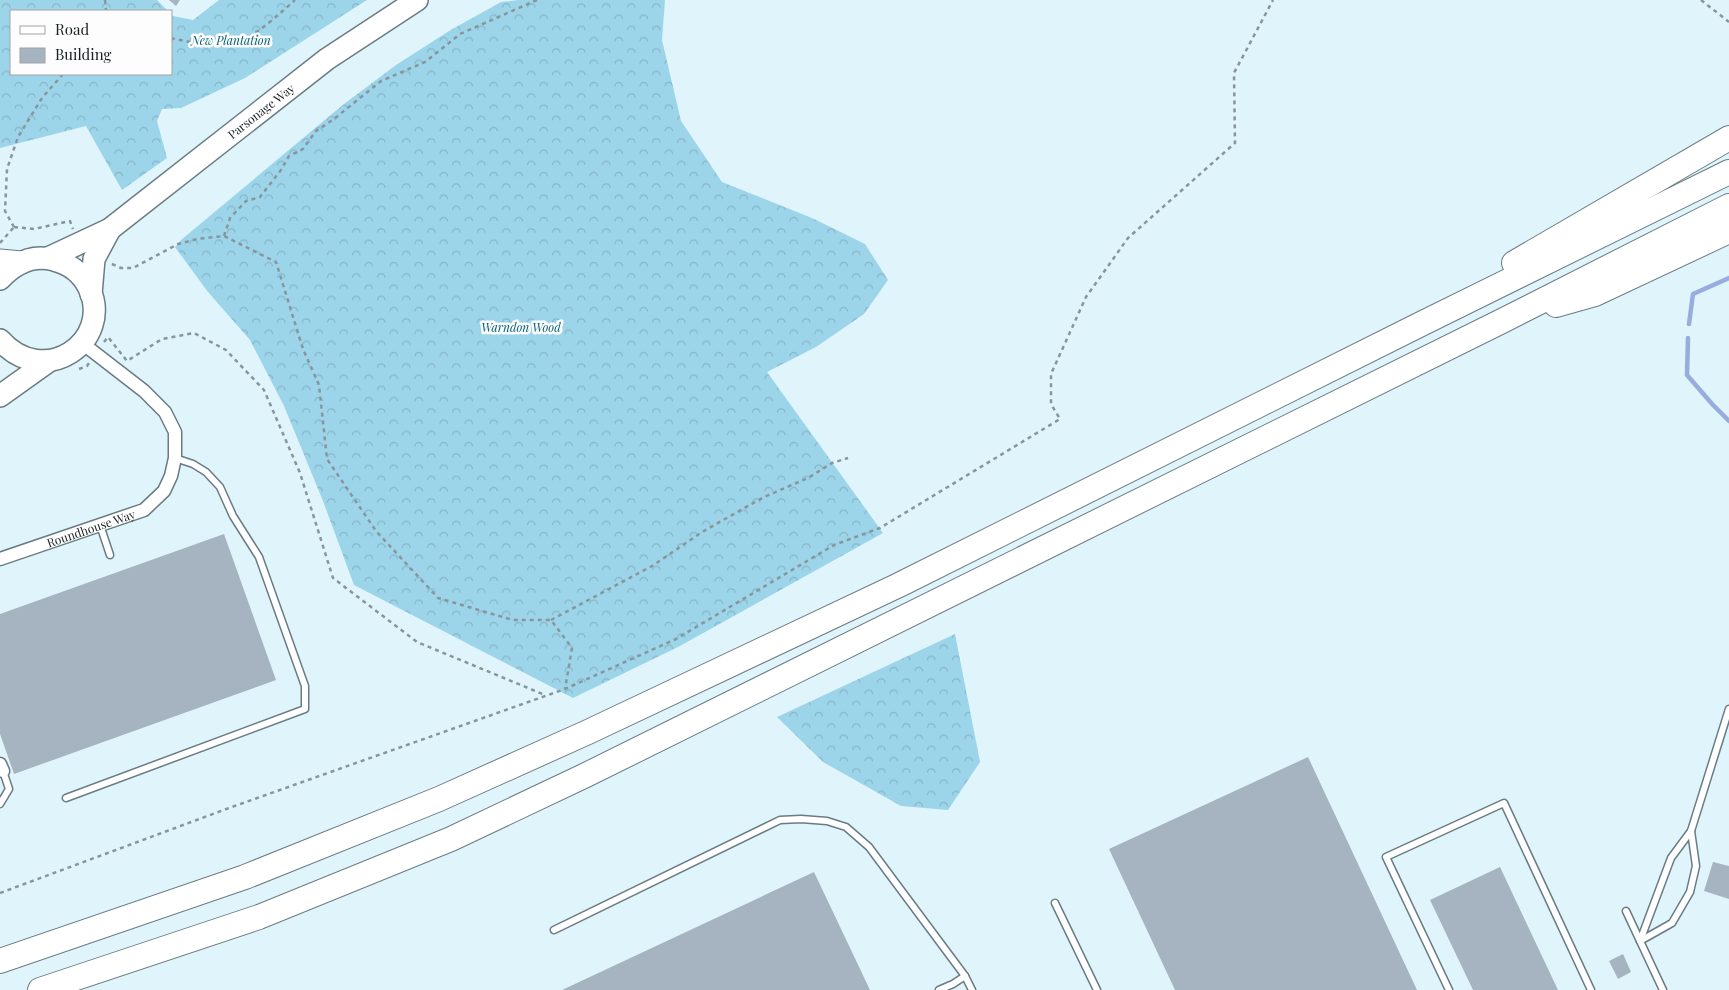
<svg xmlns="http://www.w3.org/2000/svg" width="1729" height="990" font-family="'Playfair Display',serif">
  <style>
    .forest { fill: url(#forest-crowns) }
    .lines { fill: none; stroke-linecap: round; stroke-linejoin: round }
    .stream { stroke: #98acdd; stroke-width: 4.5 }
    .building { fill: #a6b4c1 }
    .lane-casing { stroke: #6a7c83; stroke-width: 9 }
    .street-casing { stroke: #6a7c83; stroke-width: 15 }
    .secondary-casing { stroke: #6a7c83; stroke-width: 21 }
    .primary-casing { stroke: #6a7c83; stroke-width: 24 }
    .highway-casing { stroke: #6a7c83; stroke-width: 26 }
    .path { stroke: #88969c; stroke-width: 2.5; stroke-dasharray: 4 4; stroke-linecap: butt }
    .lane { stroke: #fff; stroke-width: 6 }
    .street { stroke: #fff; stroke-width: 12 }
    .secondary { stroke: #fff; stroke-width: 19 }
    .primary { stroke: #fff; stroke-width: 21 }
    .highway { stroke: #fff; stroke-width: 24 }
    .labels { text-anchor: middle; dominant-baseline: central; stroke-width: 5; stroke-linejoin: round; paint-order: stroke }
    .park-label { font-size: 12px; font-style: italic; fill: #015e76; stroke: #fdfdfd }
    .street-label { font-size: 12px; fill: #181f22; stroke: #fdfdfd }
  </style>
  <defs>
    <pattern id="forest-crowns" width="20" height="18" patternUnits="userSpaceOnUse" patternTransform="scale(1.25)"><rect width="20" height="18" fill="#9cd4e9"/><path d="M2 6a3 3 0 1 1 6 0M12 15a3 3 0 1 1 6 0" fill="none" stroke="#86b6c8"/></pattern>
  </defs>
  <rect width="100%" height="100%" fill="#e0f4fc"/>
  <!-- forest -->
  <g class="forest">
    <path d="M0,0H157L168,11H11V74H171V14L173,16L193,20L219,0H367L245,78L181,108L162,109L157,121L167,158L122,190L86,126L0,148Z"/>
    <path d="M519,0H665L662,40L681,121L722,182L812,218L865,244L888,280L864,314L816,347L767,372L883,533L678,647L573,698L354,585L323,501L284,406L250,340L208,292L175,247L181,240L344,104L396,65L449,31L501,2Z"/>
    <path d="M955,634L980,762L948,810L901,806L823,762L777,717Z"/>
  </g>
  <g class="lines">
    <!-- stream -->
    <g class="stream">
      <path d="M1689,324L1693,294L1729,278"/>
      <path d="M1688,338L1687,375L1713,405L1729,421"/>
    </g>
  </g>
  <!-- building -->
  <g class="building">
    <path d="M169,0H180L176,6Z"/>
    <path d="M224,534L276,680L14,774L0,734V614Z"/>
    <path d="M1308,757L1417,990H1175L1109,849Z"/>
    <path d="M1713,862L1729,866V899L1704,891Z"/>
    <path d="M1500,867L1558,990H1473L1430,900Z"/>
    <path d="M814,872L870,990H562Z"/>
    <path d="M1623,954L1631,972L1618,979L1609,961Z"/>
  </g>
  <g class="lines">
    <defs>
      <g id="lane">
        <path d="M100,525L110,555"/>
        <path d="M66,798L305,709V686L259,557L233,516L220,487L206,472L193,464L175,458"/>
        <path d="M0,804L9,789L3,771"/>
        <path d="M1055,903L1097,990"/>
        <path d="M1626,911L1663,990"/>
        <path d="M554,930L780,820L801,819L827,821L846,827L869,847L965,976L972,990"/>
        <path d="M1640,941L1671,858L1691,831L1729,709"/>
        <path d="M1640,941L1672,923L1690,892L1696,866L1691,831"/>
        <path d="M939,990L953,984L965,976"/>
        <path d="M1449,990L1386,857L1504,803L1591,990"/>
      </g>
      <g id="street">
        <path id="s1" d="M0,559L144,510L164,491L171,476L175,458V432L165,412L144,391L82,343"/>
        <path d="M0,764L3,771"/>
      </g>
      <path id="secondary" d="M0,259L22,261"/>
      <g id="primary">
        <path id="s2" d="M48,258L110,229L327,59L417,0"/>
        <path d="M0,279C15,263 33,254 54,260C70,264 82,273 89,288C114,341 44,390 0,340"/>
        <path d="M91,294L94,259L110,229"/>
        <path d="M0,396L49,361"/>
      </g>
      <g id="highway">
        <path d="M1514,263L1729,138"/>
        <path d="M1556,305L1595,294L1729,231"/>
        <path d="M0,961L245,877L439,799L588,732L899,585L1421,324L1729,172"/>
        <path d="M40,990L259,917L451,839L586,775L1502,321L1729,206"/>
      </g>
    </defs>
    <!-- lane casing -->
    <use href="#lane" class="lane-casing"/>
    <!-- street casing -->
    <use href="#street" class="street-casing"/>
    <!-- secondary casing -->
    <use href="#secondary" class="secondary-casing"/>
    <!-- primary casing -->
    <use href="#primary" class="primary-casing"/>
    <!-- highway casing -->
    <use href="#highway" class="highway-casing"/>
    <!-- path -->
    <g class="path">
      <path d="M105,0L106,11"/>
      <path d="M1701,0L1729,22"/>
      <path d="M171,38C189,42 208,46 226,45C248,44 279,14 295,0"/>
      <path d="M14,227L34,229L70,221L73,229"/>
      <path d="M14,227L5,211L7,169L18,137L42,98L63,74"/>
      <path d="M224,236L230,218L246,201L260,197L281,170L289,156L303,149L316,131L334,119L381,81L425,62L460,34L537,0"/>
      <path d="M0,243L14,227"/>
      <path d="M112,264L121,268H133L178,244L197,239L224,236L276,262L303,349L319,385L327,459L376,531L438,598L513,620H551L572,648L565,689"/>
      <path d="M104,342L108,337L127,361L162,339L194,333L226,350L264,390L300,473L333,578L417,642L545,695"/>
      <path d="M79,369L87,366L89,363"/>
      <path d="M551,620L652,566L702,532L764,497L808,478L832,463L848,458"/>
      <path d="M0,893L229,808L565,689L676,639L834,545L880,528L1060,419L1051,404V374L1086,297L1128,238L1235,143L1234,73L1273,0"/>
    </g>
    <!-- lane -->
    <use href="#lane" class="lane"/>
    <!-- street -->
    <use href="#street" class="street"/>
    <!-- secondary -->
    <use href="#secondary" class="secondary"/>
    <!-- primary -->
    <use href="#primary" class="primary"/>
    <!-- highway -->
    <use href="#highway" class="highway"/>
  </g>
  <g class="labels">
    <!-- park labels -->
    <g class="park-label">
      <text x="231" y="40">New Plantation</text>
      <text x="521" y="327">Warndon Wood</text>
    </g>
    <!-- street labels -->
    <g class="street-label">
      <text stroke="none"><textPath href="#s2" startOffset="260">Parsonage Way</textPath></text>
      <text stroke="none"><textPath href="#s1" startOffset="96">Roundhouse Way</textPath></text>
    </g>
  </g>
  <!-- legend -->
  <rect x="10" y="10" width="162" height="65" fill="#fdfdfd" stroke="#a1a4a5"/>
  <rect x="20" y="26" width="25" height="8" fill="#ffffff" stroke="#a1a4a5"/>
  <text x="55" y="35" font-size="15" fill="#181f22">Road</text>
  <rect x="20" y="48" width="25" height="15" fill="#a6b4c1" stroke="#a1a4a5"/>
  <text x="55" y="60" font-size="15" fill="#181f22">Building</text>
</svg>
